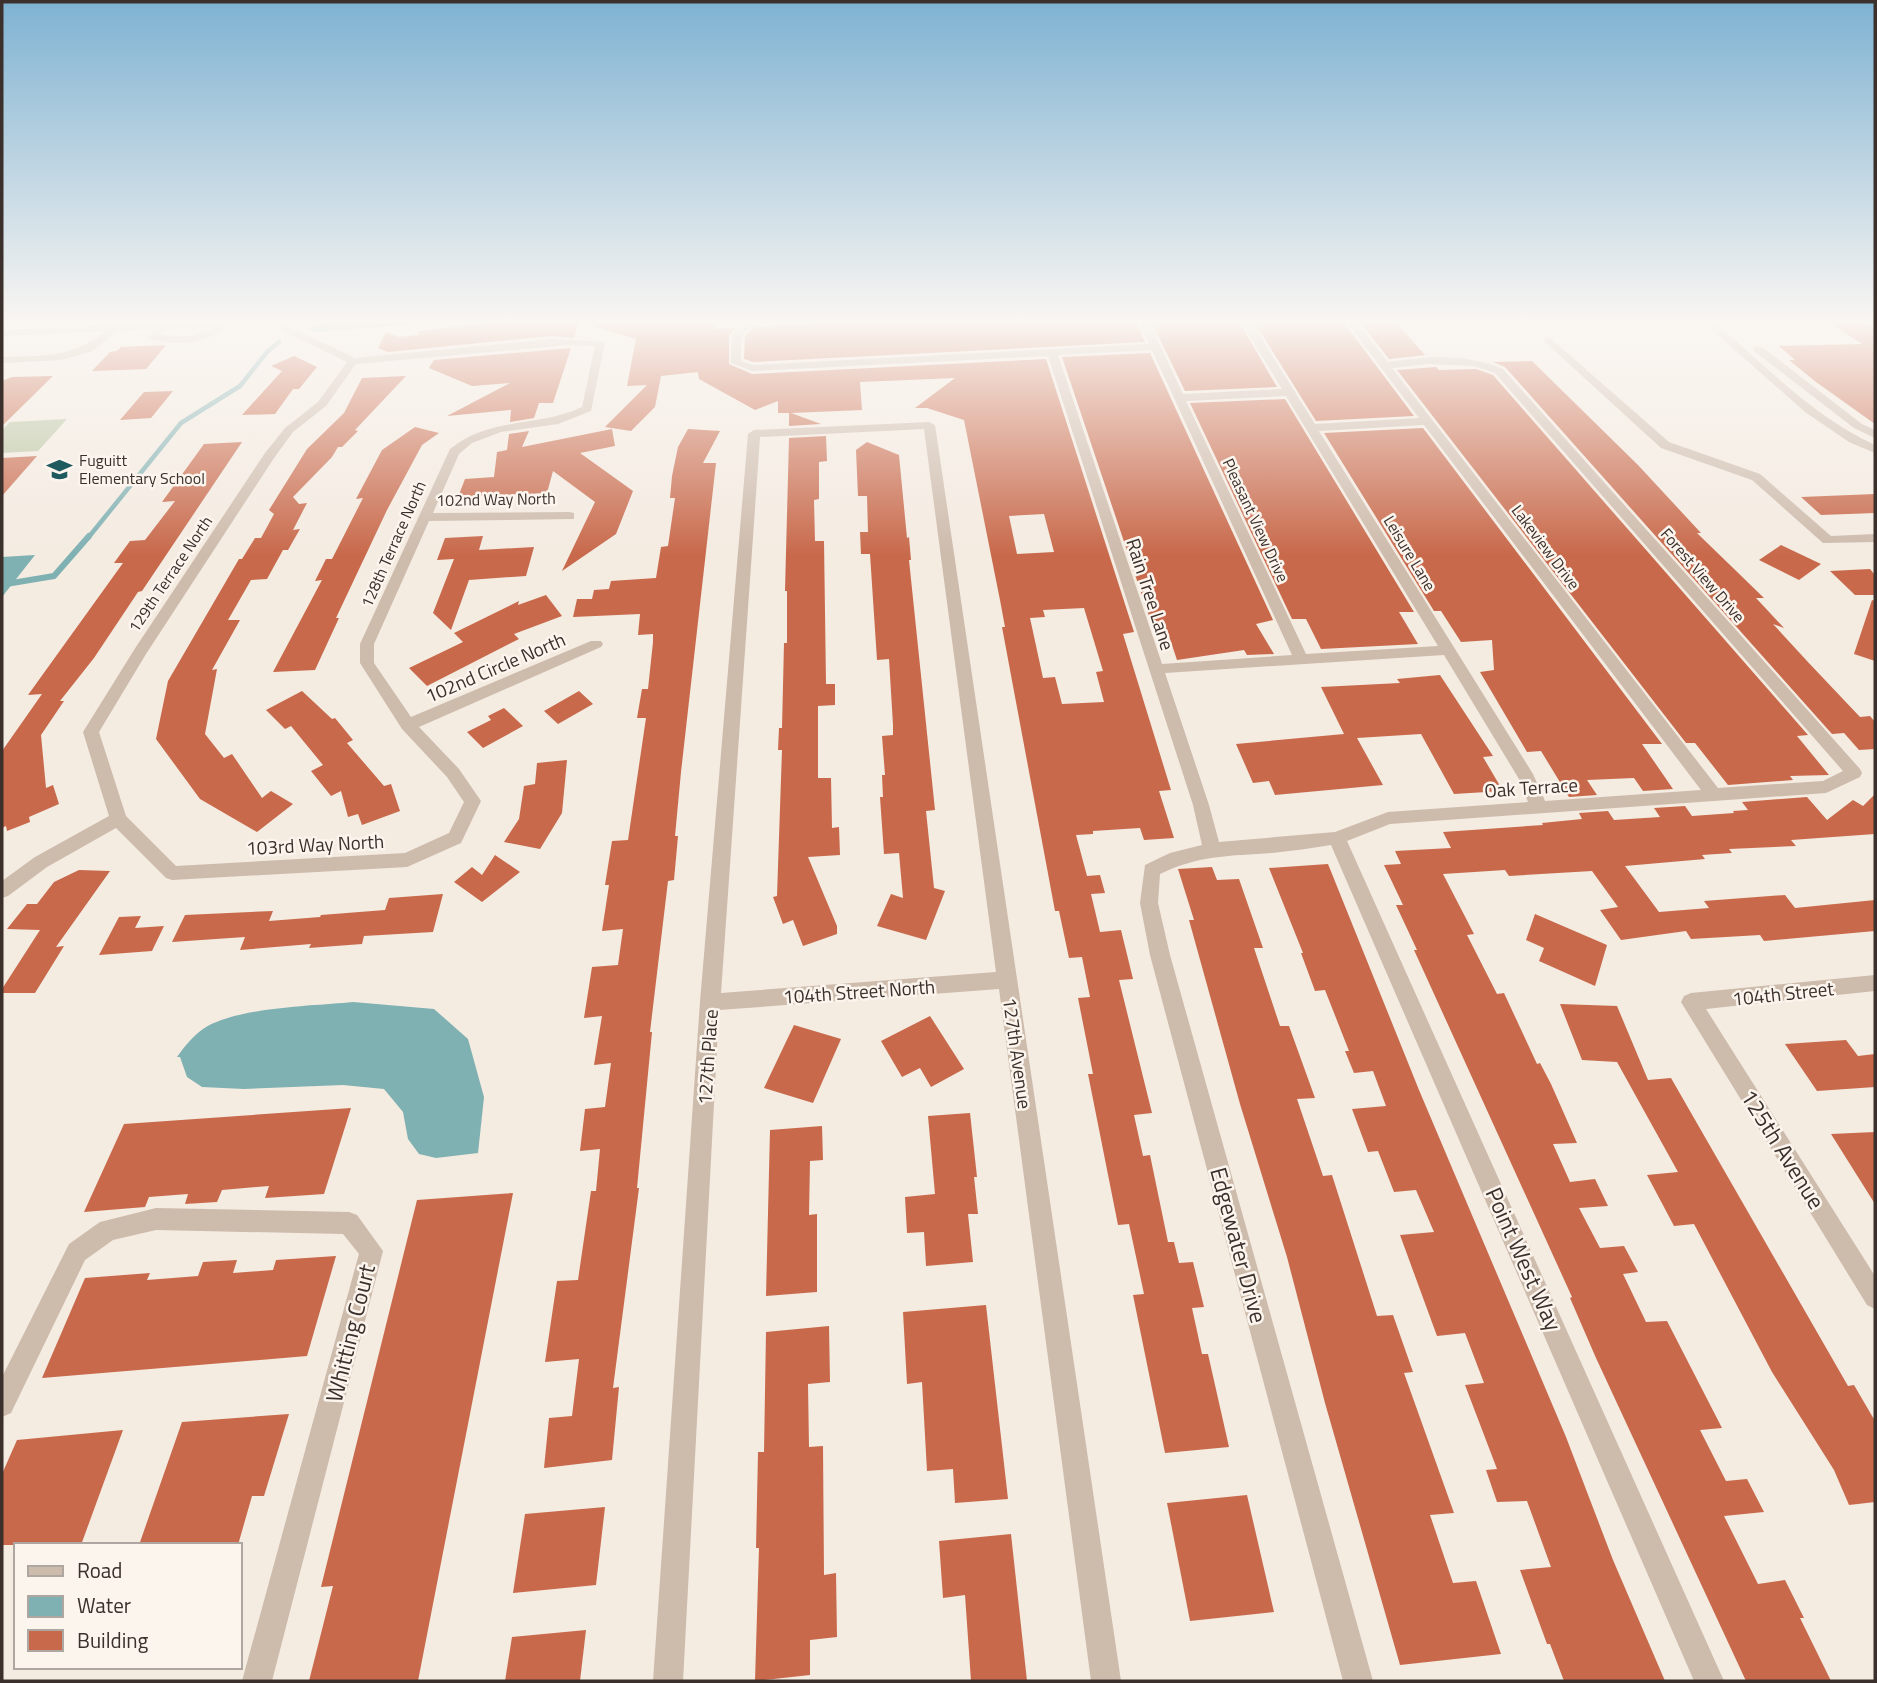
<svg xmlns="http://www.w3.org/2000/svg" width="1877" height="1683" font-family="'Titillium Web',sans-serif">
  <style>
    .green { fill: #b8c4a0 }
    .water { fill: #7fb0b2 }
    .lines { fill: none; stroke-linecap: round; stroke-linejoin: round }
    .stream-far1 { stroke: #7fb0b2; stroke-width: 4.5 }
    .stream { stroke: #7fb0b2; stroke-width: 6 }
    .canal { fill: #7fb0b2; fill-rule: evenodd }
    .building { fill: #c8694b; fill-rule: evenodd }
    .minor { fill: #cdbbac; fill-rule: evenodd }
    .labels { text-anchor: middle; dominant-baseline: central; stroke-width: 5; stroke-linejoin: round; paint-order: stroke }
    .far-poi-label { font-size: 16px; fill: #3b302b; stroke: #fbf5ee; text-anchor: start }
    .far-street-label { font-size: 16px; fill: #3b302b; stroke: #fbf5ee }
    .street-label { font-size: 19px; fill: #3b302b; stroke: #fbf5ee }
    .near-street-label { font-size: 23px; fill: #3b302b; stroke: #fbf5ee }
  </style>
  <rect width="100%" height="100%" fill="#f4ebe1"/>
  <!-- green -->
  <path class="green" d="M67,419L38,451L2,453V430L10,422Z"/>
  <!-- water -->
  <g class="water">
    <path d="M35,555L2,597V557Z"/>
    <path d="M353,1002L434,1009L468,1039L484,1097L478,1153L436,1158L419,1154L408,1139L403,1112L384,1089L343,1085L244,1089L202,1087L187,1077L180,1057H177C185,1046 192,1037 203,1029C235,1007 314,1006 353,1002Z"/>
  </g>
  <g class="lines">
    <!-- stream-far1 -->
    <path class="stream-far1" d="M88,538L181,423L240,386L267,352L279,342"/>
    <!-- stream -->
    <path class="stream" d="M6,584L54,576L89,536"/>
    <!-- canal -->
    <path class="canal" d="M367,320H426L419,324L316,332L309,328L316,324Z"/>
  </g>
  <!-- building -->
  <g class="building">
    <path d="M516,320L517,323L580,320L574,338L552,336L388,352L378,348L386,332L399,337L418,335L419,331Z"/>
    <path d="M590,320H724L713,329L735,328L729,335V364L752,374L1046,359L1134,632L1123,634L1171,790L1159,791L1174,838L1144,840L1140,828L1093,831V834L1076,835L1087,876L1100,875L1105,893L1091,894L1100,932L1121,930L1133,979L1119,980L1152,1113L1134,1115L1143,1156L1150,1155L1168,1242H1174L1179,1263L1193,1262L1204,1307L1192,1308L1202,1354H1208L1229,1447L1165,1453L1133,1295L1144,1294L1129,1224L1118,1225L1088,1074H1093L1078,998L1090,997L1082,957L1069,958L1059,911H1055L1002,627H1005L1000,600L964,420L927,408H915L955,378L860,382L862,410L791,413L821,424L789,426V413H778V401L755,410L699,379L698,372L661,376L655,407L631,431L605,427L647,385L627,386L636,339L589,325ZM1044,514L1054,552L1017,554L1009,516ZM1084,608L1103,671L1096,672L1104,702L1062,704L1055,677L1043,678L1030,618L1045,617L1043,610Z"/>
    <path d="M871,320H1131L1136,322L1145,342L753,362L744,359L745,336L755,327Z"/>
    <path d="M1189,320L1191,322L1238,320L1277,387L1185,391L1151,321Z"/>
    <path d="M1253,320H1336L1339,323H1344L1414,416L1316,421Z"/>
    <path d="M1826,320H1859L1867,325L1875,324V424L1816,382L1789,360H1795L1779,346L1862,344Z"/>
    <path d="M1395,321L1425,355L1389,359L1360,322Z"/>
    <path d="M166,345L146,369L92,371L110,352L117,351L121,347Z"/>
    <path d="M571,348L553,403H539L534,418L510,422L511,410L447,416L510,383L472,386L429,368L434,360Z"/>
    <path d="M1150,353L1273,620L1256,624L1274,654L1247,655L1244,650L1177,660L1167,630L1154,631L1062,357Z"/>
    <path d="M294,356L317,367L299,389H293L275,414L242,415L282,371L271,366Z"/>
    <path d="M1532,361L1638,465L1701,533H1697L1764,598H1756L1784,628L1773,624L1807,661L1860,717L1870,716L1875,722V749L1859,750L1844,733L1832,734L1505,367L1493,362Z"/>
    <path d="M1436,367L1439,370L1476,369L1493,375L1808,735L1797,736L1829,775L1790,776L1793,780L1728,785L1695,743H1686L1397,370Z"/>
    <path d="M53,376L2,426V381L12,377Z"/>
    <path d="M406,376L355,430L358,431L342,447H338L332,457L293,497L299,504L307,503L293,530L300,529L288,550H283L267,579L251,580L228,620H240L212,670L217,669L205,734L224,758L232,754L262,798L271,791L293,804L257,832L200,799L156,739L168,681L239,559H242L255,538H261L274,514L269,510L307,449L344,413L362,378Z"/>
    <path d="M173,391L151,418L120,420L144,392Z"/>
    <path d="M1285,399L1414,612H1399L1418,644L1321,649L1306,619H1292L1190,403Z"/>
    <path d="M415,427L439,433L422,445L387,510L336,618H339L315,670L273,672L322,580L315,581L326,559H332L363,498L356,499L382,450Z"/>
    <path d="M1423,428L1662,744H1642L1673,789L1643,791L1634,778L1587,780L1597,795L1569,797L1541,751L1527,752L1480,672L1494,670L1492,640L1461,642L1441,611H1434L1324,433Z"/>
    <path d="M612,429L615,446L580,453L633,491L616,534L562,571L595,502L553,471L547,493L458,497L465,479L494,477L497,452L507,450L509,434L529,431L522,447Z"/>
    <path d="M688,429L720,431L703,463H716L681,772L675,836H678L674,880L668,881L650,1032H652L637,1188H639L613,1388L619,1387L612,1460L544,1468L549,1418L572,1416L579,1359L545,1362L557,1281L578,1280L591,1191H596L600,1149L580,1151L585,1109L605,1107L611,1063L594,1065L602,1016L584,1018L592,967L618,965L623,929L602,931L609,885H605L612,841L628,840L646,718H637L642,689H648L653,642V634L638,635L640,614L573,617L577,599H592L594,590L609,589L611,581L656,578L661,547L668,546L675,498H670L672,476L678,447Z"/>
    <path d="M826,436L827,461L819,462V499L814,500L815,541H824L826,684H835V705L818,706V778H831L832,828L839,827L840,855L808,857L837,926V934L803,946L793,920L783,924L773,897L777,896L782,750H778L779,728H782L784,643H787V591H785L789,438Z"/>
    <path d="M242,442L142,591L138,592L94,658L60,701H64L41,735L46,788L53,785L59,804L29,817L30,822L7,831L6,826L2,828V751L42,694L28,695L123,563H114L130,541L145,540L175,501L162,502L204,444Z"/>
    <path d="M867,442L899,455L907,538L909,537L911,560H909L935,810L926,811L934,888L945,891L926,940L877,926L891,894L903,898L899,853L884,854L880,797H883L882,775H885L882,736L893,735V725L889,659L877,660L870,554H861L860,532H868L867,496H858L856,450Z"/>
    <path d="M37,456L2,496V458Z"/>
    <path d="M1875,494V513L1821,515L1801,497Z"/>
    <path d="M483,536L479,550L534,547L526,576L469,580L451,630L433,613L454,559L437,560L445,538Z"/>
    <path d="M1781,545L1821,564L1799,580L1759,560Z"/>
    <path d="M1870,569L1875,575V595H1855L1830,571Z"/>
    <path d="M546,595L562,616L514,634L519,639L427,686L409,668L463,642L454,633L519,601L518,605Z"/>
    <path d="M1872,600L1875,601V661L1854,654Z"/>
    <path d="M1440,675L1493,756L1483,757L1503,791L1454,794L1421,734L1357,738L1383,785L1275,795L1269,781L1253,783L1236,744L1344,734L1321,687L1400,683L1397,679Z"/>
    <path d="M302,691L332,719L335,718L353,740L347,743L384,786L391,784L400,811L362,825L358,814L348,817L341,791L331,796L311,771L323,765L291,726L285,729L266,710Z"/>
    <path d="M579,691L593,704L558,724L544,711Z"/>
    <path d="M504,708L523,726L483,748L467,732L491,720L488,716Z"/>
    <path d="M567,760L562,813L540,849L504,842L519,819L524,786L535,784L537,763Z"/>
    <path d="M1875,794V834L1791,840L1796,846L1729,849L1732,853L1702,855L1705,859L1625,866L1659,912L1709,908L1704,901L1785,895L1795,908L1875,900V931L1764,941L1760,935L1691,939L1686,931L1621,940L1600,910L1618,907L1592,871L1509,876L1505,870L1443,874L1474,934L1467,935L1497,994L1504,993L1537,1064L1540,1063L1551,1084L1577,1143L1553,1144L1570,1182L1595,1179L1608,1206L1579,1208L1600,1248L1624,1246L1638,1272L1623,1274L1646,1322L1667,1321L1722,1428L1700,1430L1726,1481L1747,1479L1764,1512L1724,1516L1758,1584L1785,1580L1804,1618H1800L1831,1681H1746L1596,1358L1570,1298L1572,1297L1414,950H1417L1396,905H1403L1384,865L1401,864L1395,851L1451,848L1443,832L1543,825L1542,823L1582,819L1579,813L1608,811L1614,820L1660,817L1654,808L1685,806L1692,816L1734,813L1733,811L1748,810L1742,802L1807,797L1827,820L1853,800L1863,806Z"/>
    <path d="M495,855L520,872L482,902L454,882L472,867L482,875Z"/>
    <path d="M1328,864L1419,1090L1566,1437L1613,1560L1665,1681H1564L1550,1644H1547L1520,1570L1551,1567L1527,1501L1497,1502L1486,1470L1497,1469L1465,1385L1484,1383L1465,1333L1437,1336L1400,1235L1434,1232L1416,1190L1394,1192L1378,1151L1368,1152L1352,1109L1386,1106L1373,1071L1354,1073L1345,1051H1349L1325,990L1315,991L1301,953H1303L1269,868Z"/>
    <path d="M1212,867L1217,880L1239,879L1263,948H1254L1280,1026H1289L1315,1098L1297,1099L1323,1176L1332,1175L1377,1316L1393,1315L1413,1372L1404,1373L1454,1513L1430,1515L1453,1583L1476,1581L1501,1654L1400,1665L1325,1403L1287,1257L1240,1104L1189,920H1194L1178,869Z"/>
    <path d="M79,870L110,871L56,947L64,946L35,993H2V989L40,930L7,929L27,904H37L54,882Z"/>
    <path d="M443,894L433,932L364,936L362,944L309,948L311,944L240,950L245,937L172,942L185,915L273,911L269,921L320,917L321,915L385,910L389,898Z"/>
    <path d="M1535,914L1607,945L1595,986L1539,961L1544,948L1526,940Z"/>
    <path d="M141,916L135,928L164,926L152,951L99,955L119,917Z"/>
    <path d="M1560,1004L1617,1006L1648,1080L1671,1078L1848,1386L1854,1385L1875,1421V1502L1849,1505L1834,1470L1772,1372L1694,1224L1674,1226L1647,1175L1678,1172L1617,1062L1582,1060Z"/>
    <path d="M930,1016L964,1069L931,1087L920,1068L902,1077L881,1041Z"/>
    <path d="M794,1025L841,1039L813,1103L764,1088Z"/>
    <path d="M1846,1040L1858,1056L1875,1054V1087L1817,1091L1785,1044Z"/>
    <path d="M351,1108L324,1194L265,1198L269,1186L222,1190L217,1202L185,1204L188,1194L149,1197L145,1207L84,1212L124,1124Z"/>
    <path d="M970,1113L977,1177H974L978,1214H968L973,1262L926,1266L924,1232L907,1233L905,1197L935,1194L928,1116Z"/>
    <path d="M822,1126L823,1160L810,1161L809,1215L817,1214V1292L766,1296L770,1130Z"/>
    <path d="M1875,1132V1204L1831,1134Z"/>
    <path d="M513,1193L418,1681H309L333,1586L321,1587L417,1200Z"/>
    <path d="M336,1256L307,1356L42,1378L85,1278L150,1273L147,1280L198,1276L203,1262L237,1260L233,1273L273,1270L276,1260Z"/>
    <path d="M986,1305L1008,1499L955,1503L953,1469L927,1471L922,1382L907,1384L903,1312Z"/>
    <path d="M829,1326L830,1382L808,1384L809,1447L823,1446L824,1575L836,1573L837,1637L810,1640V1675L755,1681L759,1548H756L758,1452H764L766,1332Z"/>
    <path d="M289,1414L264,1496H252L238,1545H139L182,1422Z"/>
    <path d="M123,1430L81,1545H2V1474L17,1440Z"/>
    <path d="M1247,1495L1274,1612L1190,1621L1167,1503Z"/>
    <path d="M605,1507L596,1585L513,1593L525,1514Z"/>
    <path d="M1011,1534L1027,1681H971L965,1595L943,1598L939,1541Z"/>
    <path d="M586,1630L580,1681H505L512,1637Z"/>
  </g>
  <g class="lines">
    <!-- minor -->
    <g class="minor">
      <path d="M223,320H275L355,358L552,339L605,342L591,411L558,424L501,432L472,443L459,454L433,513L569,512L574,513V519L429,521L374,644V663L411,717L591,641H601L603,644L601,647L419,727L459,769L481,801L461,843L407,867L172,880L166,878L116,828L47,867L8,896L2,898V881L35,857L109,816L83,732L134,650L265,453L285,428L318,402L347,362L268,324L226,326L213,336L192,342L172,343L150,339L149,337L154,329L118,331L92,351L62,360L2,363V357C40,356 75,358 105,331L2,336V330ZM214,327L192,336L160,335L165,329ZM569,345L595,346L582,407C537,428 491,416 450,449L360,644V663L402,729L447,777L464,802L449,833L405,853L176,866L126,816L99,732L146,654L274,458L293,432L326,406L356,364Z"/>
      <path d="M746,320H762C739,335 741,331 741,361L753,365L1149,344L1138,320H1148L1183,394L1282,389L1240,320H1250L1315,424L1419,418L1345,320H1355L1388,362C1426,356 1466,353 1503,369L1860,769L1862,773L1860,777L1826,793L1390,824L1347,841L1724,1681H1694L1331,845C1312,848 1292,851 1272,853C1230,856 1199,855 1160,874L1158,903L1170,955L1373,1681H1343L1150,955L1140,903L1145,865L1170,853L1202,845L1193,805L1048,356L752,371L731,363L732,335ZM1152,350L1292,655L1162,664L1058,355ZM1428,364L1474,366L1495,373L1843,771L1823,781L1718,788L1392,368ZM1286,396L1438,646L1306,654L1186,401ZM1424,425L1701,790L1545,801L1533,774L1319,431ZM1444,655L1519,779L1528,802L1388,812L1335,832L1219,842L1209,805L1165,673Z"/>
      <path d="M1701,320H1712C1764,364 1812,416 1875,445V453L1849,442L1805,412Z"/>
      <path d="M1549,337L1669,442L1760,474L1831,536L1875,534V542L1823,543L1752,480L1661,448L1545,342V338Z"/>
      <path d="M1754,347H1762L1862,424L1875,430V438L1854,428L1754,351Z"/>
      <path d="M929,422L935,425L1121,1681H1091L999,989L719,1010L683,1681H653L700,1002L748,434L754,430ZM924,429L996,972L721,993L760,437Z"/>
      <path d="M1875,975V991L1706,1009L1875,1276V1309L1867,1305L1681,1002L1684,996L1691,993Z"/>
      <path d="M156,1208L349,1212L357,1215L383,1251L272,1681H242L357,1261L359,1254L343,1234L156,1230L113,1240L85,1260L11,1413L2,1417V1377L69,1244L100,1222Z"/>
    </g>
  </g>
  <!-- sky -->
  <linearGradient id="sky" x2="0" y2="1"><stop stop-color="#7eb2d2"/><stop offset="0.58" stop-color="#faf6f2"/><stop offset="1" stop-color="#faf6f2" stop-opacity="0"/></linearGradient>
  <rect width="1877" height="555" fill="url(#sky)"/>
  <!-- icons -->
  <defs>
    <symbol id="school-bare" viewBox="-9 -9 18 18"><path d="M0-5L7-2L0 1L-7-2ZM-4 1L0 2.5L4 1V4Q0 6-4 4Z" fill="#1f5a5e" stroke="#fbf5ee" stroke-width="2.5" paint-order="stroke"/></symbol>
  </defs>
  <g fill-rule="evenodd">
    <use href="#school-bare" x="42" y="452" width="35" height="35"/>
  </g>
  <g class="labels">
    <!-- far-poi labels -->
    <g class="far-poi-label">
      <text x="79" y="460">Fuguitt<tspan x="79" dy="18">Elementary School</tspan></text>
    </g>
    <!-- far-street labels -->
    <g class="far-street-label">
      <text transform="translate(496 499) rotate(-1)">102nd Way North</text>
      <text transform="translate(1256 520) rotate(65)">Pleasant View Drive</text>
      <text transform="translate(393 544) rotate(-66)">128th Terrace North</text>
      <text transform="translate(1546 547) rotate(53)">Lakeview Drive</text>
      <text transform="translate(1410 553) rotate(59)">Leisure Lane</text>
      <text transform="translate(170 574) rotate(-56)">129th Terrace North</text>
      <text transform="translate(1703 575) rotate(49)">Forest View Drive</text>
    </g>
    <!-- street labels -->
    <g class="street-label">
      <text transform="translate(1151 594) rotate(72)">Rain Tree Lane</text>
      <text transform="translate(495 667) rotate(-23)">102nd Circle North</text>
      <text transform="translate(1531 787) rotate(-4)">Oak Terrace</text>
      <text transform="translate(315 844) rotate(-3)">103rd Way North</text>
      <text transform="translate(859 991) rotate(-4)">104th Street North</text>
      <text transform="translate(1783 993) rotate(-6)">104th Street</text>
      <text transform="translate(1018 1053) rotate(82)">127th Avenue</text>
      <text transform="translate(707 1057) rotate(-86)">127th Place</text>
    </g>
    <!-- near-street labels -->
    <g class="near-street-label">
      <text transform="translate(1783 1149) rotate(58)">125th Avenue</text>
      <text transform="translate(1239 1245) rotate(75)">Edgewater Drive</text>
      <text transform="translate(1524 1259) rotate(66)">Point West Way</text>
      <text transform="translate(350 1333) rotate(-76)">Whitting Court</text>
    </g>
  </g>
  <!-- border -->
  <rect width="1877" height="1683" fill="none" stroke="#3b302b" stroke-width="7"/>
  <!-- legend -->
  <rect x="14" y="1543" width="228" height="126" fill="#fbf5ee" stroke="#aea6a0" stroke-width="2"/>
  <rect x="28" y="1566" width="35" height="10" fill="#cdbbac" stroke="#aea6a0" stroke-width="2"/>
  <text x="77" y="1578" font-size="21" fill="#3b302b">Road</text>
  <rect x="28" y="1596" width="35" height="21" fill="#7fb0b2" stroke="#aea6a0" stroke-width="2"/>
  <text x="77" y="1613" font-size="21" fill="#3b302b">Water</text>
  <rect x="28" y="1630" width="35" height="21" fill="#c8694b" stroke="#aea6a0" stroke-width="2"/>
  <text x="77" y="1648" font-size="21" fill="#3b302b">Building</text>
</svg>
